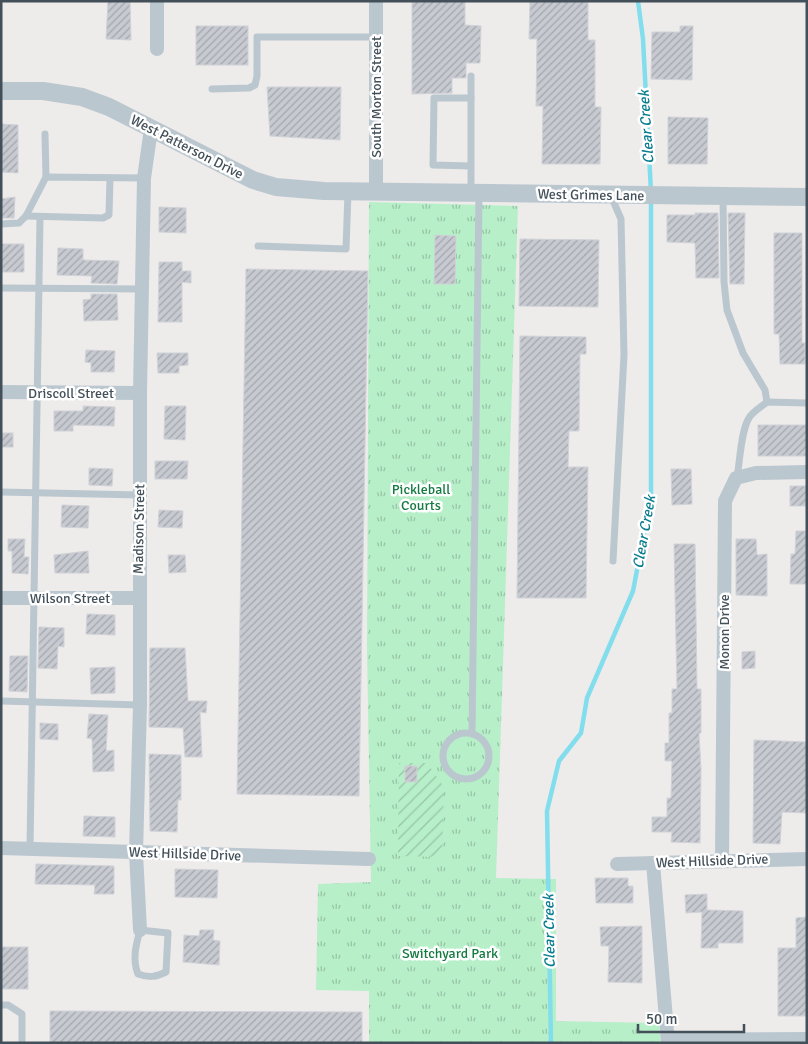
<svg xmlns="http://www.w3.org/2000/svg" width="808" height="1044" font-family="Signika,sans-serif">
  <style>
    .park { fill: url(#park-tufts) }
    .garden { fill: url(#garden-furrows) }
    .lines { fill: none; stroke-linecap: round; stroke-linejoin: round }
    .stream { stroke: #82deed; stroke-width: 4.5 }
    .building { fill: url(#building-hatch); stroke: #cfd2d7 }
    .service { stroke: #bbc7cf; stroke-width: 7 }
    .minor { stroke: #bbc7cf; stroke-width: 14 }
    .tertiary { stroke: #bbc7cf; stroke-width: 18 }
    .labels { text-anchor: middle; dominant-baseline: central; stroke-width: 5; stroke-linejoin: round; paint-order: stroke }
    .street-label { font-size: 14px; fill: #435059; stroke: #fff }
    .park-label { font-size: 14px; fill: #147a40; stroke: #fff }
    .water-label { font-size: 15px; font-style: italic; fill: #0a7d90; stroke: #fff }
  </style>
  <defs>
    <pattern id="park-tufts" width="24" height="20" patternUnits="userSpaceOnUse" patternTransform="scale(1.25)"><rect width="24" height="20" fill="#b7efc9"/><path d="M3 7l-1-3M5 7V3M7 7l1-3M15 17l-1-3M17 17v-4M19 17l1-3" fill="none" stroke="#96c4a6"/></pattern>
    <pattern id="garden-furrows" width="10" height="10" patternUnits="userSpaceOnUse" patternTransform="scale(1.25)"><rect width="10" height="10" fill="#b7efc9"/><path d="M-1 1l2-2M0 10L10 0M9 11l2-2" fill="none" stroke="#96c4a6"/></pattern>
    <pattern id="building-hatch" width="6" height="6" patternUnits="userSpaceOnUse" patternTransform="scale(1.25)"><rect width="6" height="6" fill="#c8cad1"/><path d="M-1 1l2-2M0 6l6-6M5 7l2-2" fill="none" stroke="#a4a6ad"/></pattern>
  </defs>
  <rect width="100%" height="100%" fill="#eeebeb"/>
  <!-- park -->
  <path class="park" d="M369,202L518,206L496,878L556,879V1021L659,1023L661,1043H369V991L316,990L318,884L371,882L367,649Z"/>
  <!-- garden -->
  <path class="garden" d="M399,763H427L444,787L442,857L398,856Z"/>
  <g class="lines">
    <!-- stream -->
    <g class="stream">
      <path d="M638,1L643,39L651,192"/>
      <path d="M551,1043L547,811L559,761L581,733L587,698L633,591L651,497V200"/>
    </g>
  </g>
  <!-- building -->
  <g class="building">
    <path d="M108,1H130L131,40L106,39Z"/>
    <path d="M412,1H465V25L481,26L480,63H466V78H452V93L412,94Z"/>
    <path d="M530,1H588V40H595V107H601L600,164H542L543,106H536L537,39H529Z"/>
    <rect x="196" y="26" width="52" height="39"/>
    <path d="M680,26H693L692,80L651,79L652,32H680Z"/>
    <path d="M267,87H341L340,140L270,136Z"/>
    <path d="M668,117L708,118L707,164H668Z"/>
    <path d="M1,124L18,125V173L1,172Z"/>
    <path d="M15,197L14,218H1V199Z"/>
    <path d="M159,207L186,208V233L159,232Z"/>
    <path d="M695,213H718L719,278H696L695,243L667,242V215H695Z"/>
    <path d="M728,213H745L744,284H730Z"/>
    <path d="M774,233H802V343H805V364H780L779,334H774Z"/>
    <path d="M435,235L456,236L455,284H434Z"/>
    <path d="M520,239L599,240L598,307L519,306Z"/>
    <rect x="1" y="244" width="23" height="28"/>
    <path d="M58,248L83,249V260L119,261L117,284L91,283L92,276L57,275Z"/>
    <path d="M159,262H182V271H191V283L182,282V322H158Z"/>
    <path d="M246,269L368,271L359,796L237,794Z"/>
    <path d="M91,294H117L118,320L84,321L83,300L91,299Z"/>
    <path d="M520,336L586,337V354H580L579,431H569L568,467H588L586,598H517Z"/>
    <path d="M86,350L115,351L114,372H91V363L85,362Z"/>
    <path d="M157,353H188V365L179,366V373H158Z"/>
    <path d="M83,406L115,407L114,426L73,425V431H54V411H83Z"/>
    <path d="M165,406H186L185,440L164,439Z"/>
    <rect x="758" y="425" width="49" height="31"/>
    <rect x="1" y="433" width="12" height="14"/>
    <path d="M155,461H188L187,479H155Z"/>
    <path d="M89,468L113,469L112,486L89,485Z"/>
    <path d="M671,469H691L692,504L672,505Z"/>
    <rect x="790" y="486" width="17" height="20"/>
    <path d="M62,505L89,506L88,528L61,527Z"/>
    <path d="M159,510L183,511L182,528L158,527Z"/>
    <path d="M796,531H807V584H790L791,554H795Z"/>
    <path d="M8,539H25L24,557H29L28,574L12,573V551H8Z"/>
    <path d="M736,539H756L757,555L767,554V596L736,595Z"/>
    <path d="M674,544H695L697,689H701V733H699L701,769L700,843L671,842L672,832H652V817H667V798H671L672,761H665V743H669V713H672V689H677Z"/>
    <path d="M88,551L89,573H55L54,555Z"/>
    <path d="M168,555H185L186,572L169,573Z"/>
    <path d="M87,614L115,615V635L86,634Z"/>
    <path d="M39,627L64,628V647L58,646L57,669L38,668Z"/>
    <path d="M150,648H185L188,701H207L206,713L200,712L202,757H185L183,728L149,727Z"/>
    <path d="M755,651V668L742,669V652Z"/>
    <path d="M10,656H28L27,692L9,691Z"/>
    <path d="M115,667V693L91,694L90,668Z"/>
    <path d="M89,714L108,715L106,751L114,750V771L93,772L92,739L87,738Z"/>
    <path d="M40,723L58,724V740L40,739Z"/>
    <path d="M754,740L807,742V813L782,812L780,844L753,843Z"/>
    <path d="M149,754L181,755V800H178L177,832L150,831Z"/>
    <rect x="405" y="766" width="12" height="16"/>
    <path d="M84,816L115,817V837L83,836Z"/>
    <path d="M36,864L114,866V894H94L95,885L35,884Z"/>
    <path d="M175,869L218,870L217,898L175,897Z"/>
    <path d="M595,878H628V886H633V903H596Z"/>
    <path d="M707,894V910L743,911V943H718V948H701L702,912L686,913L685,895Z"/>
    <path d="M807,917V1016H778V948H796V918Z"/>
    <path d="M642,926V983L608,982L609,946H601L600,927Z"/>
    <path d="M200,930H214L213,940L220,941L219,965L183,962L184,935L199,936Z"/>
    <rect x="1" y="947" width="27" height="42"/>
    <path d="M50,1011L362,1012V1043H50Z"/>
  </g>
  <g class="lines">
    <!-- service -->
    <g class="service">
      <path d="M471,76V98"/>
      <path d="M212,89L249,88L255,85L257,76V37H376"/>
      <path d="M45,134L46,177"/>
      <path d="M471,166L433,165L434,98H471V192"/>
      <path d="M723,197L724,282L727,310L743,353L765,390L767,402"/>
      <path d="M26,216L103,218L109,215L110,178"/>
      <path d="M1,224L19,223L26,216L46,177L144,178"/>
      <path d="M258,246L346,249L348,192"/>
      <path d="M1,288L142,289"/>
      <path d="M737,477C740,461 741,430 749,418C752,412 761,407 767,402L807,403"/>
      <path d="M1,492L140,495"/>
      <path d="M613,561L624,355L621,219L614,203L613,195"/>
      <path d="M1,701L140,705"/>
      <circle cx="466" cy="756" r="23"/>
      <path d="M472,734L479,193"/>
      <path d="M30,848L40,218"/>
      <path d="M140,930L168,933L166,972C156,977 149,978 138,974C132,959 136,945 140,930Z"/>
      <path d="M1,1005H8L22,1014V1043"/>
    </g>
    <!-- minor -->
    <g class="minor">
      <path d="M157,49V1"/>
      <path d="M376,192V1"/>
      <path d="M1,392L140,393"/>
      <path d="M1,598H138"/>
      <path d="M1,848L369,859"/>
      <path d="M722,860L725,501L736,478L756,473L807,472"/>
      <path d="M653,863L668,1043"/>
      <path d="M617,864L807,859"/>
      <path d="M140,930L136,853L140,705V393L144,178L151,129"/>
      <path d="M668,1040L807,1039"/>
    </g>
    <!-- tertiary -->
    <path class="tertiary" d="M1,91H43L82,97L109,107L253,180L276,187L324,191L807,197"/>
  </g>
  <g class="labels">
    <!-- street labels -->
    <g class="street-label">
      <text transform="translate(376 97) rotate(-90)">South Morton Street</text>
      <text transform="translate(187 147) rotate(27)">West Patterson Drive</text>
      <text transform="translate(591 195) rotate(1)">West Grimes Lane</text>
      <text x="71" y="393">Driscoll Street</text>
      <text transform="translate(139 529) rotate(-89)">Madison Street</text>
      <text x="70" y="598">Wilson Street</text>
      <text transform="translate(724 632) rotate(-90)">Monon Drive</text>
      <text transform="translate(185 854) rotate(2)">West Hillside Drive</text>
      <text transform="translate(712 861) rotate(-2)">West Hillside Drive</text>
    </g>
    <!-- park labels -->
    <g class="park-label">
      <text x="421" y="489">Pickleball<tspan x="421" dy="16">Courts</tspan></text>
      <text x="450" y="953">Switchyard Park</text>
    </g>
    <!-- water labels -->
    <g class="water-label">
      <text transform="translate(646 127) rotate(-94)">Clear Creek</text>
      <text transform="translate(644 532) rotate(-80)">Clear Creek</text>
      <text transform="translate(549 931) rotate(-91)">Clear Creek</text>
    </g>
  </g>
  <!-- border -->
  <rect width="808" height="1044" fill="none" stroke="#435059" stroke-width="5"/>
  <!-- scale -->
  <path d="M638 1024v8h106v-8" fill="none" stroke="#435059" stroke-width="2.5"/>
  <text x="646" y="1024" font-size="15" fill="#435059" stroke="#ffffff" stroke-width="4" paint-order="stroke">50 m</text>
</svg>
